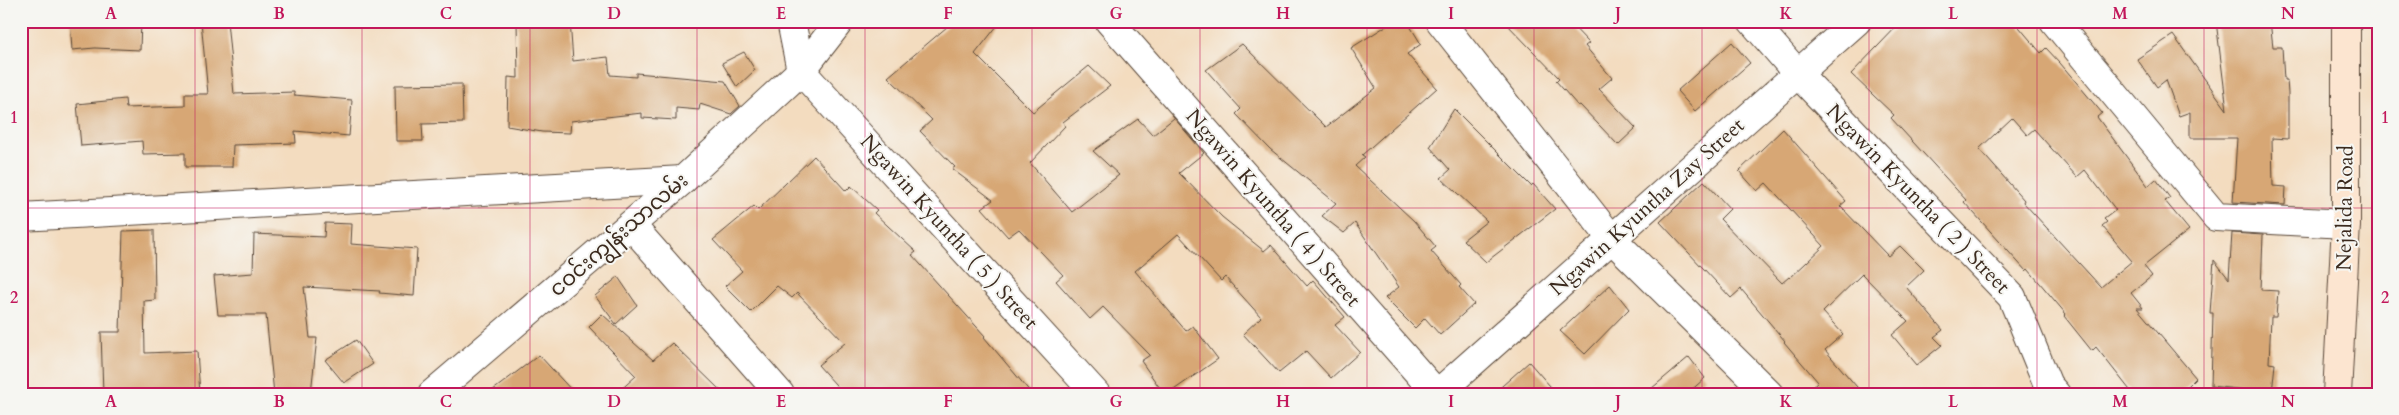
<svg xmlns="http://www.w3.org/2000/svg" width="2399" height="415" font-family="Cardo,'Noto Sans Myanmar',serif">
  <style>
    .building { fill: #d7a774; fill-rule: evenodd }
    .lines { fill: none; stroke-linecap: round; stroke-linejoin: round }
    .street-casing { stroke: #574536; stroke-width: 30 }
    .secondary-casing { stroke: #574536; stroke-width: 30 }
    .street { stroke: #fff; stroke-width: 28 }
    .secondary { stroke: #fce5d0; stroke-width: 28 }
    .grid { fill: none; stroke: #c2185b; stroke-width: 1; stroke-opacity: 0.55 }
    .labels { text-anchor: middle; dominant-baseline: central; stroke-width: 4; stroke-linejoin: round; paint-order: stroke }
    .street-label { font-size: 21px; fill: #3b2a1e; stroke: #f6f6f2 }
    .neatline { fill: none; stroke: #c2185b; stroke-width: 2 }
    .grid-label { font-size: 16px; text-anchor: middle; font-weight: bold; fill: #c2185b }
  </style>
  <rect width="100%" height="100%" fill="#f6f6f2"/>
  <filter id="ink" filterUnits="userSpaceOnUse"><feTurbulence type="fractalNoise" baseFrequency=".02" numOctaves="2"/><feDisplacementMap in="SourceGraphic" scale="10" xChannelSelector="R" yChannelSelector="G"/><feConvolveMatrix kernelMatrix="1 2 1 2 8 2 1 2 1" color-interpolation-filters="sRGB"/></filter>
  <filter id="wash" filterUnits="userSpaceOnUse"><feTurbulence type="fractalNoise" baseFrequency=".0096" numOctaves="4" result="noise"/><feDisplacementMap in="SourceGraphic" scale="20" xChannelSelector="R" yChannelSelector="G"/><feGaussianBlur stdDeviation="1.12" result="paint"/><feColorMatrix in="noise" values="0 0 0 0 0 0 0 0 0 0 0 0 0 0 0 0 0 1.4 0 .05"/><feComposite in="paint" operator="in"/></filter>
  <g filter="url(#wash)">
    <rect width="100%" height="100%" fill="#f3dcbf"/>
    <g id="blocks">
      <!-- building -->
      <g class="building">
        <path d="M70,21H141L140,50L95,48L72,50Z"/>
        <path d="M201,21H227L234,94L294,92V95L352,100L349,136L295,131L296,143L233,145L232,167H185V153L143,154L142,141L81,146L77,104L125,99L126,108L185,106V94H208Z"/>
        <path d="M517,21H570L573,61L608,57L610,75L636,77V73L725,81L740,106L731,114L700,104L699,110L676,108V120L642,118V113L571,121L570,133L542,132L507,126L508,77L518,78Z"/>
        <path d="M954,21H1001L975,54L1033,112L1089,66L1110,86L1063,122L1065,126L1030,163L1072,212L1119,175L1093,151L1138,119L1153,135L1174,118L1204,153L1179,173L1222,217L1264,251L1271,245L1307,286L1313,280L1345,317L1335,325L1360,352L1331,378L1306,351L1279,373L1243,334L1261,317L1225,277L1221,281L1178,234L1135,271L1186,331L1193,326L1218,359L1168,394H1164L1141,361L1150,355L1103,307L1090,319L1056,281L1063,275L1019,229L1008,237L982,208L993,200L952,169L955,167L920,131L932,120L888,77Z"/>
        <path d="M1394,21H1407L1421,44L1407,54L1437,88L1362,155L1365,157L1355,166L1414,221L1436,247L1431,251L1461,285L1459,287L1474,304L1440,335L1425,318L1415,328L1385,298L1399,287L1355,223L1344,233L1322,216L1336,203L1270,149L1236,114L1241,109L1206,70L1242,44L1326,127L1376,88L1351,48Z"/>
        <path d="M1504,21H1568L1589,43L1585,46L1612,78L1599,89L1636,128L1618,145L1580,105L1578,106L1556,81L1559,78Z"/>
        <path d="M1902,21H2014L2041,53L2046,48L2060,63L2102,113L2097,117L2148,186L2156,179L2170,198L2165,201L2189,230L2144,266L2152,276L2131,293L2143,308H2137L2196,378L2180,394H2133L2096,347L2092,351L2064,316L2066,314L2028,269L2026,271L1964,202L1966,200L1891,118L1894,115L1851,74ZM2012,118L2027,135L2034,129L2077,177L2085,170L2116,210L2104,219L2107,222L2102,226L2132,261L2101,287L2023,202L2024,200L1979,149Z"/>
        <path d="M2216,21H2270L2273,47H2282L2284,80H2287L2288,94V139L2272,138L2273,186L2286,187L2285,205L2233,202L2237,138H2190V112L2179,116L2166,80L2157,87L2137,59L2173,35L2227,110Z"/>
        <path d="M1732,42L1750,63L1695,111L1677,91Z"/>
        <path d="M744,52L755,70L737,87L722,63Z"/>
        <path d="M462,84L463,123L422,124L423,141H396L395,85Z"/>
        <path d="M1454,109L1531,186L1533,184L1555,209L1486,262L1463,240L1487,221L1441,178L1450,170L1430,147Z"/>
        <path d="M1783,129L1846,201L1840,206L1888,256L1900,246L1924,270L1906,287L1943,330L1934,337L1942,345L1917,365L1892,335L1908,321L1862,274L1823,312L1843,334L1825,350L1863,394H1805L1818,382L1784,342L1785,341L1741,289L1731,298L1660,222L1704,181L1730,209L1720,219L1782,283L1789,277L1790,278L1824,246L1766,183L1757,191L1739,171Z"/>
        <path d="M814,156L846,191L851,186L877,210L874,213L916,252L912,255L985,336L984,337L1032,394H844L818,365L845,343L797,293L792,298L777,286L751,312L725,286L742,271L713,240L754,206L758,210Z"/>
        <path d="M325,223L352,224L351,244L417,249L414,296L379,293L380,291L304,287L310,338H317L311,393L274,394L266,315H218L214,276L253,273L254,234L324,237Z"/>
        <path d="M154,230L155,300L144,301L145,353L197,351L200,394H103L101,332H120L123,231Z"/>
        <path d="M2232,233L2263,235L2261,290L2278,291L2276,317H2271L2269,363L2275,364L2272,393L2211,386L2213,313H2210L2214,260L2229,279Z"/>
        <path d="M618,277L637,305L616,324L595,296Z"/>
        <path d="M1610,285L1629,309L1585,354L1560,331Z"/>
        <path d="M602,314L653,360L672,343L724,394H616L636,376L589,327Z"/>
        <path d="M356,340L373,364L344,383L325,360Z"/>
        <path d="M539,355L575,394H488Z"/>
        <path d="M1689,357L1705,378L1687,394H1645Z"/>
        <path d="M1529,362L1557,394H1493Z"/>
      </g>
    </g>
  </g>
  <g filter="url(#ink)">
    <use href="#blocks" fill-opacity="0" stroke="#574536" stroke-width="1"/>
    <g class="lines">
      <defs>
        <g id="street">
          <path d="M791,21L801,71"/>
          <path d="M1109,21L1437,394"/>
          <path d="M1440,21L1611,238L1769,394"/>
          <path d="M1752,21L1798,74L2012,297L2048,385L2056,394"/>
          <path d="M2054,21L2216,217L2346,224"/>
          <path d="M801,71L1096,394"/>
          <path d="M21,217L683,180"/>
          <path d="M631,225L780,394"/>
          <path d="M432,394L683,180L801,71L840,21"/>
          <path d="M1437,394L1857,21"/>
        </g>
        <path id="secondary" d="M2337,394L2346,224V21"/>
      </defs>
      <!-- street casing -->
      <use href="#street" class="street-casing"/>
      <!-- secondary casing -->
      <use href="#secondary" class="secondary-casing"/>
      <!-- street -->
      <use href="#street" class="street"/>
      <!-- secondary -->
      <use href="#secondary" class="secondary"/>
    </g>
  </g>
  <!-- grid -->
  <path class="grid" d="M195,21V394M362,21V394M530,21V394M697,21V394M865,21V394M1032,21V394M1200,21V394M1367,21V394M1534,21V394M1702,21V394M1869,21V394M2037,21V394M2204,21V394M21,208H2378"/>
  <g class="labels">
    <!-- street labels -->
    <g class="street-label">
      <text transform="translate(1918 199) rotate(46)">Ngawin Kyuntha ( 2 ) Street</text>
      <text transform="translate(1647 207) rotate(-42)">Ngawin Kyuntha Zay Street</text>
      <text transform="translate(1273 208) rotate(49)">Ngawin Kyuntha ( 4 ) Street</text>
      <text transform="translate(2345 208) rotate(-89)">Nejalida Road</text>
      <text transform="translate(949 232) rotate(48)">Ngawin Kyuntha ( 5 ) Street</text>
      <text transform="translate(619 235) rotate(-41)">ငဝင်းကျွန်းသာလမ်း</text>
    </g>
  </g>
  <!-- margin -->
  <rect width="2399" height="415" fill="none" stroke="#f6f6f2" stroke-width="55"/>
  <rect x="28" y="28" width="2344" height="360" class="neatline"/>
  <g class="grid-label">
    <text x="111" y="19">A</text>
    <text x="279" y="19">B</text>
    <text x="446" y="19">C</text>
    <text x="614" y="19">D</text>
    <text x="781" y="19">E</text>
    <text x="948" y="19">F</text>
    <text x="1116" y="19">G</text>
    <text x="1283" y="19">H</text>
    <text x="1451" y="19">I</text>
    <text x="1618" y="19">J</text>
    <text x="1786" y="19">K</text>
    <text x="1953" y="19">L</text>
    <text x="2120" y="19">M</text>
    <text x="2288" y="19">N</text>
    <text x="14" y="123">1</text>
    <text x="2385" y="123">1</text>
    <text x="14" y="303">2</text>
    <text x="2385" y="303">2</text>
    <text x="111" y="407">A</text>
    <text x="279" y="407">B</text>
    <text x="446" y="407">C</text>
    <text x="614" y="407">D</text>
    <text x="781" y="407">E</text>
    <text x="948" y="407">F</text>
    <text x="1116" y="407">G</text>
    <text x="1283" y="407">H</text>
    <text x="1451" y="407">I</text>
    <text x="1618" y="407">J</text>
    <text x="1786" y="407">K</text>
    <text x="1953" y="407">L</text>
    <text x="2120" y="407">M</text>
    <text x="2288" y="407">N</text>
  </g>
</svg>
